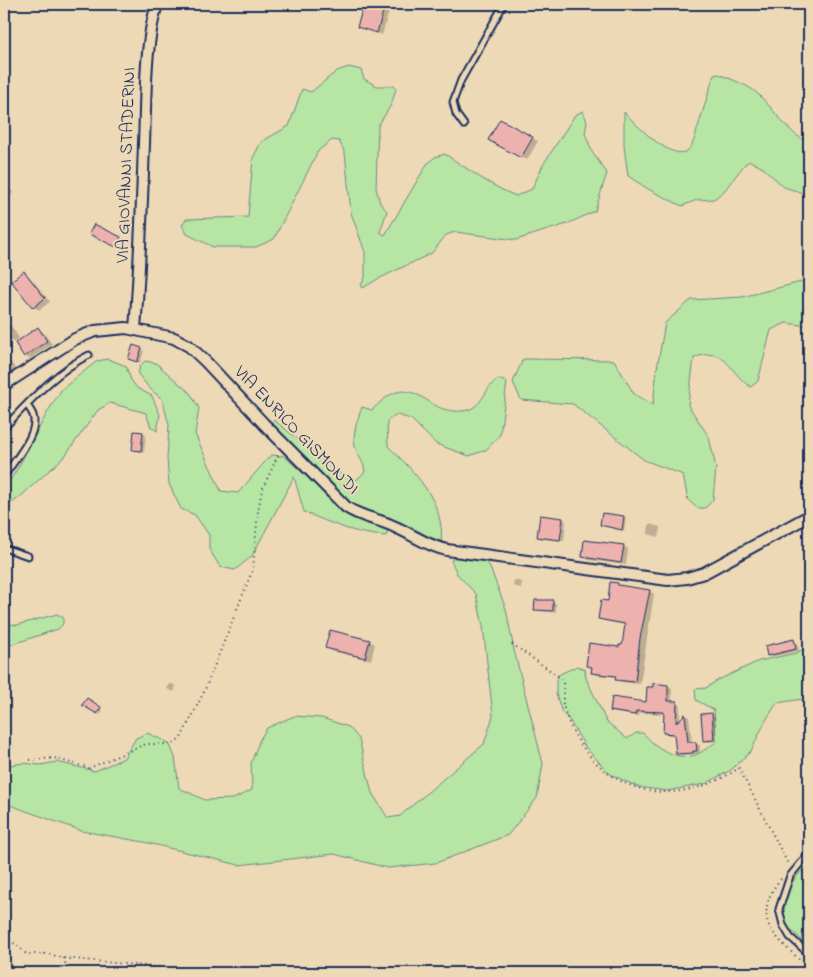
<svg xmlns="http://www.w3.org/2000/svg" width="813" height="977" font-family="'Indie Flower',sans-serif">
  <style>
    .green { fill: #b7e5a4; stroke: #698a81 }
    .shadow { fill: #0003 }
    .building { fill: #edb2ae; stroke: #1b2f5e }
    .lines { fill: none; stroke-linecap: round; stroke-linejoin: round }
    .service-casing { stroke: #1b2f5e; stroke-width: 9 }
    .minor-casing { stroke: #1b2f5e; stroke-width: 14 }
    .path { stroke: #1b2f5e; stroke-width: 2; stroke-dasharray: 1 4; stroke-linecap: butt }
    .service { stroke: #eed9b7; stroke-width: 5 }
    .minor { stroke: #eed9b7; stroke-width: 10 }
    .labels { text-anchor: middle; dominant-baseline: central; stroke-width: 4; stroke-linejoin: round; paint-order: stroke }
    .street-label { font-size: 18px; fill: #1b2f5e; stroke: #eed9b7 }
  </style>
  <rect width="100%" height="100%" fill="#eed9b7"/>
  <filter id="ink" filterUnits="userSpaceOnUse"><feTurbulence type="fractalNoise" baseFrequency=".02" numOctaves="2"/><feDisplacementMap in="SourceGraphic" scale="10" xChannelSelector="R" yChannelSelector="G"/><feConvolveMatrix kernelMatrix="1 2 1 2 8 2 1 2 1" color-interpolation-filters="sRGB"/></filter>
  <g filter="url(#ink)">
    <!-- green -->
    <g class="green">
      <path d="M349,67L361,70L364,79L377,86H394L396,89L391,105L378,126L376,188L380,203L387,211L380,232L385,235L427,164L435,157L445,154C468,169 490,186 516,196L532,189L543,165L575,115L583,111L587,122L585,133L592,152L607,173L595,211L567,224L516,240L455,232L446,235L432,253L376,280L363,288L361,285L365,278V252L351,213L345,153L339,141L332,140L318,151L274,239L256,247H213L187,234L182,225L186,219L248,217L253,158L261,142L289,126L302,89L311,92L337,71Z"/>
      <path d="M719,74C732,80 747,84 758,94C775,110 787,133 809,143V195L784,187L763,168L750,161L745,164L724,191L714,199L697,200L682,206L648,189L628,176L624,146V112C635,123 667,158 685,152C690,150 692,144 694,140L714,75Z"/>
      <path d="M809,280V326L786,323L771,330L758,381L751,387C729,374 727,344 694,358L688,405L709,437L716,468L713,500L705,508H697L688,500L683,475L644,460L573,404L521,400L513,382L523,359L614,360L634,394L653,405L657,368L665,323L691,300L742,297Z"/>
      <path d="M108,359L126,366L131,380L137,388L152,396L160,415L157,431L151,427L146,413L110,403L98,410L65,456L19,498L4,508V490L19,466L48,411L62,389L97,361Z"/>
      <path d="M145,361L156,363L190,393L199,408L195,434L221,491L238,493L271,455L284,456L353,518L388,530L386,536C354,534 333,524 304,512L294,477L252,556L235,570L220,567L209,549V535L195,515L181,509L169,484L167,459L169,425L162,399L150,389L138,374L140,366Z"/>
      <path d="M498,379L507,382L500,435L486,450L469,456L436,444L411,419L397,415L387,421L388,446C414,471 446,503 441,543L360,510L345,502L270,424L274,420L343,476L356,480L365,472C364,461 357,456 355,446C352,433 358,419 362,407L372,410C379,403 387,395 397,392C414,387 429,404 443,409C448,410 457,412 462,411C483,410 484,387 498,379Z"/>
      <path d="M457,555L481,558L489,565L506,609L514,650L543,764L537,798L508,835L436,863L388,868L334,854L239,865L144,842L82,831L4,803V761L10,765L23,763L40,765L57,762L95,771L124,758L136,738L147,733L169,743L175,757L179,788L205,800L233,799L252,790L251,763L260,739L267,728L294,716L322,718L349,727L359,739L372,793L388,818L400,816L484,744L493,716L483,626L476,594L457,574L451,560Z"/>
      <path d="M57,614L63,617V624L58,629L4,647V623L17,625Z"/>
      <path d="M809,646V698L777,703L766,720L751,751L731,770L705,784L667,791L638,787L610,774L586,748L568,718L562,713L556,694V679L560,674L577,666L585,669L586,678L606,721L627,739L636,733H643C655,747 673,759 692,756C700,754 710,746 716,742L714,710L696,700L695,689L706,688L718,680L759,661L796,653Z"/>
      <path d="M809,863V947L786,925L784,909L790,884Z"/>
    </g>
    <!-- shadow -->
    <g class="shadow">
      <path d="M366,4H376L390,9L382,35L359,26Z"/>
      <path d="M501,121L538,141L527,160L490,140Z"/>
      <path d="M4,186L13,192L6,204L4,203Z"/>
      <path d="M94,226L123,240L119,248L90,234Z"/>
      <path d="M24,273L29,276L50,302L39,310L34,307L13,281Z"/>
      <path d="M9,325L12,327L19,338L14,342L10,340L4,329Z"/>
      <path d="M38,328L43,332L52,344L30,359L25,356Z"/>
      <path d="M141,349L144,351L140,363L133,360Z"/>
      <path d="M9,361L18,371L4,380V364Z"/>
      <path d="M143,433L146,435L144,452L137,451L133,449Z"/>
      <path d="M623,517L626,518L624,531L604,526Z"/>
      <path d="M562,519L566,521L564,541L542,539L539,537Z"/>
      <path d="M649,524L660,527L659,537L648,534Z"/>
      <path d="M623,546L628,549L626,565L589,560L583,557Z"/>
      <path d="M514,580L522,582L521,588L513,586Z"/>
      <path d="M618,584L623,587L650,591L654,594L640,684L621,682L617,679V677L597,675L592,672L593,668L588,665L623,646L626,625L604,621L599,619Z"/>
      <path d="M553,602L556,604V612L539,611L536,609Z"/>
      <path d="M369,641L375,644L371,660L332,651L327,648Z"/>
      <path d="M794,641L797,643L799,651L771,657L768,655Z"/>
      <path d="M170,683L176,686L174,692L167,689Z"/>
      <path d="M668,686L672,688V702L680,704V721L685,715L689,717L692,743L700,745V752L697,753V754L681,755L677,753L676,735H669L665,733V714L639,713V716L615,713L611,710L647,703Z"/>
      <path d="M87,700L103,710L100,715L84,705Z"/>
      <path d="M712,714L715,716L717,741L708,742L704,740Z"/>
      <path d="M4,966H13L14,972H4Z"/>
      <path d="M47,968L56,971L60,973H46Z"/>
      <path d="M129,970L166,973H129Z"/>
    </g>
    <!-- building -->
    <g class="building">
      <path d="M364,4L385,5L377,33L357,27Z"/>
      <path d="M500,119L533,137L521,158L488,140Z"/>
      <path d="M94,224L121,237L116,247L89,234Z"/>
      <path d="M24,271L45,298L33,308L11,281Z"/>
      <path d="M38,327L47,341L24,357L15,343Z"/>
      <path d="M133,345L142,348L137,362L128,359Z"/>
      <path d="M134,431L143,432L141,451L132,450Z"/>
      <path d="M602,513L624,516L622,530L600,525Z"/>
      <path d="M540,515L563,518L560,540L537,537Z"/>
      <path d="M584,540L624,545L621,563L582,557Z"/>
      <path d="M610,582L618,583V585L650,590L640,638L635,682L615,680L616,676L591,673L592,667L586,666L589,643L619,647V645H622L625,624L598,619L601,600L608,601Z"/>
      <path d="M535,600H553V611L534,610Z"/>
      <path d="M330,630L370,640L365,658L325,648Z"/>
      <path d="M794,639L796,649L767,656L765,646Z"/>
      <path d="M653,683L668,685V701H677L676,723L685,714L688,742H696L697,751H693V753L676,754L674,734L663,733L664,712L636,711L635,715L610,711L612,697L646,702L647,687H653Z"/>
      <path d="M87,698L101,707L97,714L82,705Z"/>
      <path d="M712,713L714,740L703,741L701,714Z"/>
    </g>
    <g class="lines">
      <defs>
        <g id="service">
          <path d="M464,125L456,114L453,102L461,80L504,4"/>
          <path d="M4,428C29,402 56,371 89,355"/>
          <path d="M4,477C12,462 40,434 33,415C32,412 29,408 27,405"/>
          <path d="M4,548L28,556"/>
          <path d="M809,853L790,876L779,909L783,925L790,937L809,954"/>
        </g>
        <g id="minor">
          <path d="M135,329C140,267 142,205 144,143C146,97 144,48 157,4"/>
          <path d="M4,385L75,339L95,331L126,328L174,338L189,346L206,362L264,424L346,507C360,517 378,519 393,526C412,534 427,546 447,550L668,580L687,578L704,573L809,516"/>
        </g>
      </defs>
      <!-- service casing -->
      <use href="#service" class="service-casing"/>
      <!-- minor casing -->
      <use href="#minor" class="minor-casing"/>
      <!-- path -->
      <g class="path">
        <path d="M512,644L561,678C566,687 562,695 563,704C564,710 567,718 569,723C602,796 674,811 739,768L789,866"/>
        <path d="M30,760L54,758L89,768L146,744H174L181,738L204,692L253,569L258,511L262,490L279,453"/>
        <path d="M781,879C769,891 761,914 771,929C779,942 798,958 809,969"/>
        <path d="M4,940C14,942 19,946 26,954H49L63,958L219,973"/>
        <path d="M63,958L68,970L72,973"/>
      </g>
      <!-- service -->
      <use href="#service" class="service"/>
      <!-- minor -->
      <use href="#minor" class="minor"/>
    </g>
  </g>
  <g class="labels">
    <!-- street labels -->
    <g class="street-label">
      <text transform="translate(127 165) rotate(-88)">VIA GIOVANNI STADERINI</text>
      <text transform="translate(296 431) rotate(46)">VIA ENRICO GISMONDI</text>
    </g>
  </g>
  <!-- margin -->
  <rect width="813" height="977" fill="none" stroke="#eed9b7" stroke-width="20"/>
  <rect x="10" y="10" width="793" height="957" fill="none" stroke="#1b2f5e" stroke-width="2" filter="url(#ink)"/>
</svg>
